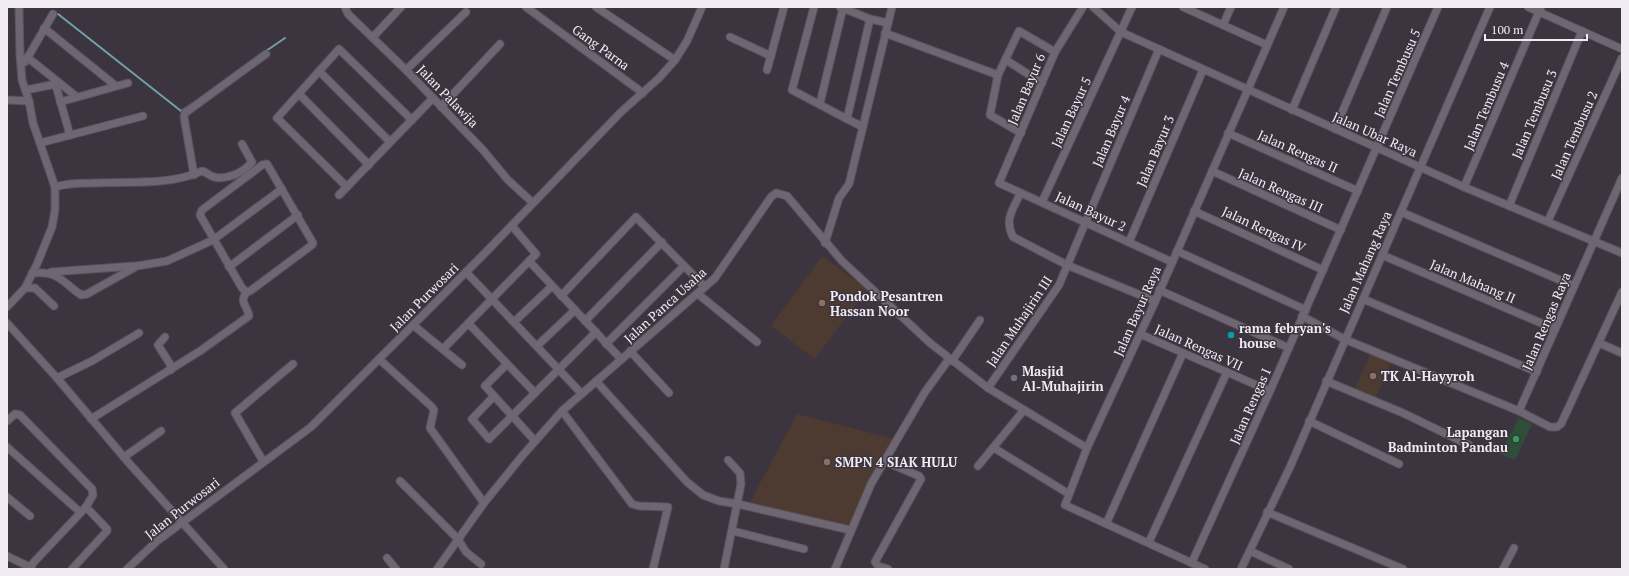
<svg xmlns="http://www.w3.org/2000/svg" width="1629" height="576" font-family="'PT Serif',serif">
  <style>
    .education { fill: #4d3b31 }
    .park { fill: #2d4f3a }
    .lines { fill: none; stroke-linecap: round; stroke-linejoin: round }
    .stream { stroke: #6fa1ac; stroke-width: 2 }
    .minor-casing { stroke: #59525b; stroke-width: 9 }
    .minor { stroke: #6e6672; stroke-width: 7 }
    .education-dot { fill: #8d6e63; stroke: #3c343f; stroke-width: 1.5 }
    .culture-dot { fill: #0f9aa8; stroke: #3c343f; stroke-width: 1.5 }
    .worship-dot { fill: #6b7280; stroke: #3c343f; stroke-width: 1.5 }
    .leisure-dot { fill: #2e9e5b; stroke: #3c343f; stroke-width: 1.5 }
    .labels { text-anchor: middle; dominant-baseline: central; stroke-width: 3; stroke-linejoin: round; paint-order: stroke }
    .street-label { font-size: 13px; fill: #f1ecf3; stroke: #3c343f }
    .poi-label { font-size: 13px; font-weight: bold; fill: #f1ecf3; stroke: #3c343f; text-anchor: start }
  </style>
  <rect width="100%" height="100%" fill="#3c343f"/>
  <!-- education -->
  <g class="education">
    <path d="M822,256L867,289L815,359L771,326Z"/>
    <path d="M1370,354L1391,363L1376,397L1355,389Z"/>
    <path d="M797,414L894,439L848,527L750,502Z"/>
  </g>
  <!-- park -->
  <path class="park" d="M1519,418L1532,424L1515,460L1500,454Z"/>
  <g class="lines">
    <!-- stream -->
    <g class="stream">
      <path d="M58,14L181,111L202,97"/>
      <path d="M266,51L285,38"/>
    </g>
    <defs>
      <g id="minor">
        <path d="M345,7L348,14L406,70L483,150L507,179L533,203"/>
        <path d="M526,7L643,93"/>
        <path d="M596,7L675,60"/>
        <path d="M814,7L792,90L847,119"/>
        <path d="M840,7L870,19L888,23"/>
        <path d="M1083,7L1055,52L999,183L1172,262"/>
        <path d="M1093,7L1121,32L1464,187L1622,253"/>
        <path d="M1183,7L1267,45"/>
        <path d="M1528,7L1622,49"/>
        <path d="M1223,25L1231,7"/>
        <path d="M44,28L116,86"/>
        <path d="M885,33L998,75L990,115L1021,133"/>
        <path d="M373,37L401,7"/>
        <path d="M730,37L771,56"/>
        <path d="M27,57L77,97"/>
        <path d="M1006,60L1042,83"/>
        <path d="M25,62L53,14"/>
        <path d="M406,70L466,12"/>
        <path d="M767,70L784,7"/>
        <path d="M319,71L390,142"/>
        <path d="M998,75L1019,31L1055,52"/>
        <path d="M54,79L70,135"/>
        <path d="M26,90L56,84"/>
        <path d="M299,94L369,165"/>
        <path d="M7,100L29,101"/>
        <path d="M60,102L128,83"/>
        <path d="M820,103L843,8"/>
        <path d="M441,107L500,44"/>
        <path d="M1292,110L1336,7"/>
        <path d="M863,127L847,119L870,19"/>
        <path d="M1335,129L1387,7"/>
        <path d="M1228,133L1358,191"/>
        <path d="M40,143L143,116"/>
        <path d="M267,164L313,243L312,245L250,291L247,292L242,288L200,215L202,210L262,165Z"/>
        <path d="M1212,171L1341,230"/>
        <path d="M194,175L184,117L185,113L266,54"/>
        <path d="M55,187C67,183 80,183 92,183C128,181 169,186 202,171C207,172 209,176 214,177C227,180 243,173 252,162L242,144"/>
        <path d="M347,187L277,118L339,49L412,120"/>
        <path d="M1464,187L1541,7"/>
        <path d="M1020,194C1013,209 1004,220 1013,237L1067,265L1155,301"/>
        <path d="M339,195L433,98"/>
        <path d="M1042,202L1132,7"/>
        <path d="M1509,206L1582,31"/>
        <path d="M1194,211L1323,270"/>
        <path d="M1401,212L1574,286"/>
        <path d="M1548,221L1622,58"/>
        <path d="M1129,242L1203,70"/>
        <path d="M825,243L839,198L849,184L892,7"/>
        <path d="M1177,251L1306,310"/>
        <path d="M1382,255L1555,329"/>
        <path d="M529,261L621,359"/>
        <path d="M229,267L298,215"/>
        <path d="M51,272L134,266"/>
        <path d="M466,272L582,394"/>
        <path d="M32,273C59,271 61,281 81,295L87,294L137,266L167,261L213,240L282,189"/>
        <path d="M25,288H35L54,306"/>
        <path d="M1159,290L1289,348"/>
        <path d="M698,294L757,342"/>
        <path d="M561,296L636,217L705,287"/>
        <path d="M1363,299L1537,372"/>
        <path d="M7,307L25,288L37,264L52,227L55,210V187L33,123L29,101L22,80L20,55L19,7"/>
        <path d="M1302,316L1344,339L1519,411L1550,427H1557L1561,424L1622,292"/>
        <path d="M585,321L662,242"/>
        <path d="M514,322L552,286"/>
        <path d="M7,323L57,378L128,462L224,569"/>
        <path d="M469,324L535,393"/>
        <path d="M413,325L462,365"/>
        <path d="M1140,334L1270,391"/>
        <path d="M165,337L158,345L170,364L171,370"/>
        <path d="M1599,343L1622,353"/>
        <path d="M606,344L684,266"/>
        <path d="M537,346L575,310"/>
        <path d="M443,349L536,254L512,226"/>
        <path d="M630,351L669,393"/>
        <path d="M379,359L431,406L434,410L430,428L484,503"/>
        <path d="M952,361L980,320"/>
        <path d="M506,365L485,386L535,441"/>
        <path d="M57,378L92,361L139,333"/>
        <path d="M596,381L687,482L703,495L719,501L738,504L850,530"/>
        <path d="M1326,381L1403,413L1469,445"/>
        <path d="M988,388L1059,285L1159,49"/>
        <path d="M494,396L472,419L489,439L596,332"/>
        <path d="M562,411L632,504L639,506L668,507L653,569"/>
        <path d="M1519,411L1622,178"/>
        <path d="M91,419L200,351L249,316C248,306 238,302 247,292"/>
        <path d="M7,421L15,414L20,415L92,489L93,495L86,507"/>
        <path d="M1309,421L1399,464"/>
        <path d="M7,447L80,512"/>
        <path d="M994,448L1069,494"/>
        <path d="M124,457L161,431"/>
        <path d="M263,461L235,413L293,364"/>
        <path d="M884,461L919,476L921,479L875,562L878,566L888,569"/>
        <path d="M978,466L1024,410"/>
        <path d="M400,481L458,539L466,552L481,564"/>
        <path d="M7,497L30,516"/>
        <path d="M1267,512L1403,569"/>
        <path d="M1106,524L1183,353"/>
        <path d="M733,531L804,549"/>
        <path d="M1149,542L1227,372"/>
        <path d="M1250,551L1289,569"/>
        <path d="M7,556L30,567"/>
        <path d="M387,558L396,569"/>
        <path d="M1192,562L1270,391L1438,7"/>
        <path d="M32,569L30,567L34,562L86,507L107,529V531L72,569"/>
        <path d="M127,569L156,542L311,427L487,251L621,112L659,78L675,60L687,41L702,7"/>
        <path d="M437,569L484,503L522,456L562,411L715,278L771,197L776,193L787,196L842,261L930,343L988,388L1087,448"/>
        <path d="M724,569L741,484L740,473L728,460"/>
        <path d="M835,569L871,484L925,392L949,359"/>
        <path d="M1205,569L1065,505L1087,448L1154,304L1284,7"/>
        <path d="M1241,569L1290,467L1490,7"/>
        <path d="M1503,569L1514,548"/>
      </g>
    </defs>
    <!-- minor casing -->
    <use href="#minor" class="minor-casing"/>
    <!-- minor -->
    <use href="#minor" class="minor"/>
  </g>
  <!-- markers -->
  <g class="education-dot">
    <circle cx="822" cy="303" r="4"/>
    <circle cx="1373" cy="376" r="4"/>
    <circle cx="827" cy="462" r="4"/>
  </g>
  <circle class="culture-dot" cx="1231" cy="335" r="4"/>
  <circle class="worship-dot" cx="1014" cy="378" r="4"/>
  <circle class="leisure-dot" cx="1516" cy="439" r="4"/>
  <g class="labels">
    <!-- street labels -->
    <g class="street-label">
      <text transform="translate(601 47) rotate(36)">Gang Parna</text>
      <text transform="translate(1397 73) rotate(-66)">Jalan Tembusu 5</text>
      <text transform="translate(1026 89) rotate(-67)">Jalan Bayur 6</text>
      <text transform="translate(448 96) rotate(46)">Jalan Palawija</text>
      <text transform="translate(1486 106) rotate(-67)">Jalan Tembusu 4</text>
      <text transform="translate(1071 112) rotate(-65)">Jalan Bayur 5</text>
      <text transform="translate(1534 114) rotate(-67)">Jalan Tembusu 3</text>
      <text transform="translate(1111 131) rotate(-67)">Jalan Bayur 4</text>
      <text transform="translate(1375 134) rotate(24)">Jalan Ubar Raya</text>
      <text transform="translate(1574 135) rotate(-66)">Jalan Tembusu 2</text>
      <text transform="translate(1155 151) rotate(-67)">Jalan Bayur 3</text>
      <text transform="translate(1298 151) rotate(24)">Jalan Rengas II</text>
      <text transform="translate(1281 190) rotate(24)">Jalan Rengas III</text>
      <text transform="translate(1091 211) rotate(25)">Jalan Bayur 2</text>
      <text transform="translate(1264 229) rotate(25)">Jalan Rengas IV</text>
      <text transform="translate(1365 262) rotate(-66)">Jalan Mahang Raya</text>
      <text transform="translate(1473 281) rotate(23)">Jalan Mahang II</text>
      <text transform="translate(424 297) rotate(-45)">Jalan Purwosari</text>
      <text transform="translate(665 305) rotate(-42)">Jalan Panca Usaha</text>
      <text transform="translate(1137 311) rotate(-66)">Jalan Bayur Raya</text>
      <text transform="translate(1019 321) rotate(-56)">Jalan Muhajirin III</text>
      <text transform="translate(1546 321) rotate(-67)">Jalan Rengas Raya</text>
      <text transform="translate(1199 347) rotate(24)">Jalan Rengas VII</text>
      <text transform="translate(1250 406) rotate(-66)">Jalan Rengas I</text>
      <text transform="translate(182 508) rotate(-38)">Jalan Purwosari</text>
    </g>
    <!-- poi labels -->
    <g class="poi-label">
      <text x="830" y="296">Pondok Pesantren<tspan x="830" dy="15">Hassan Noor</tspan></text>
      <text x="1239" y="328">rama febryan's<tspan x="1239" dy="15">house</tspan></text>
      <text x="1022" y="371">Masjid<tspan x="1022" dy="15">Al-Muhajirin</tspan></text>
      <text x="1381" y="376">TK Al-Hayyroh</text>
      <text x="1508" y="432" text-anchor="end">Lapangan<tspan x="1508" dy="15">Badminton Pandau</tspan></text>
      <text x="835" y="462">SMPN 4 SIAK HULU</text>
    </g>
  </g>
  <!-- border -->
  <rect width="1629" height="576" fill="none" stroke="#f1ecf3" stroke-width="16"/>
  <!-- scale -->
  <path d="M1485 34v6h102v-6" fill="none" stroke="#f1ecf3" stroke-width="2"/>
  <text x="1491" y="34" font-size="12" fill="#f1ecf3" stroke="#3c343f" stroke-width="3" paint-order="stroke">100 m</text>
</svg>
